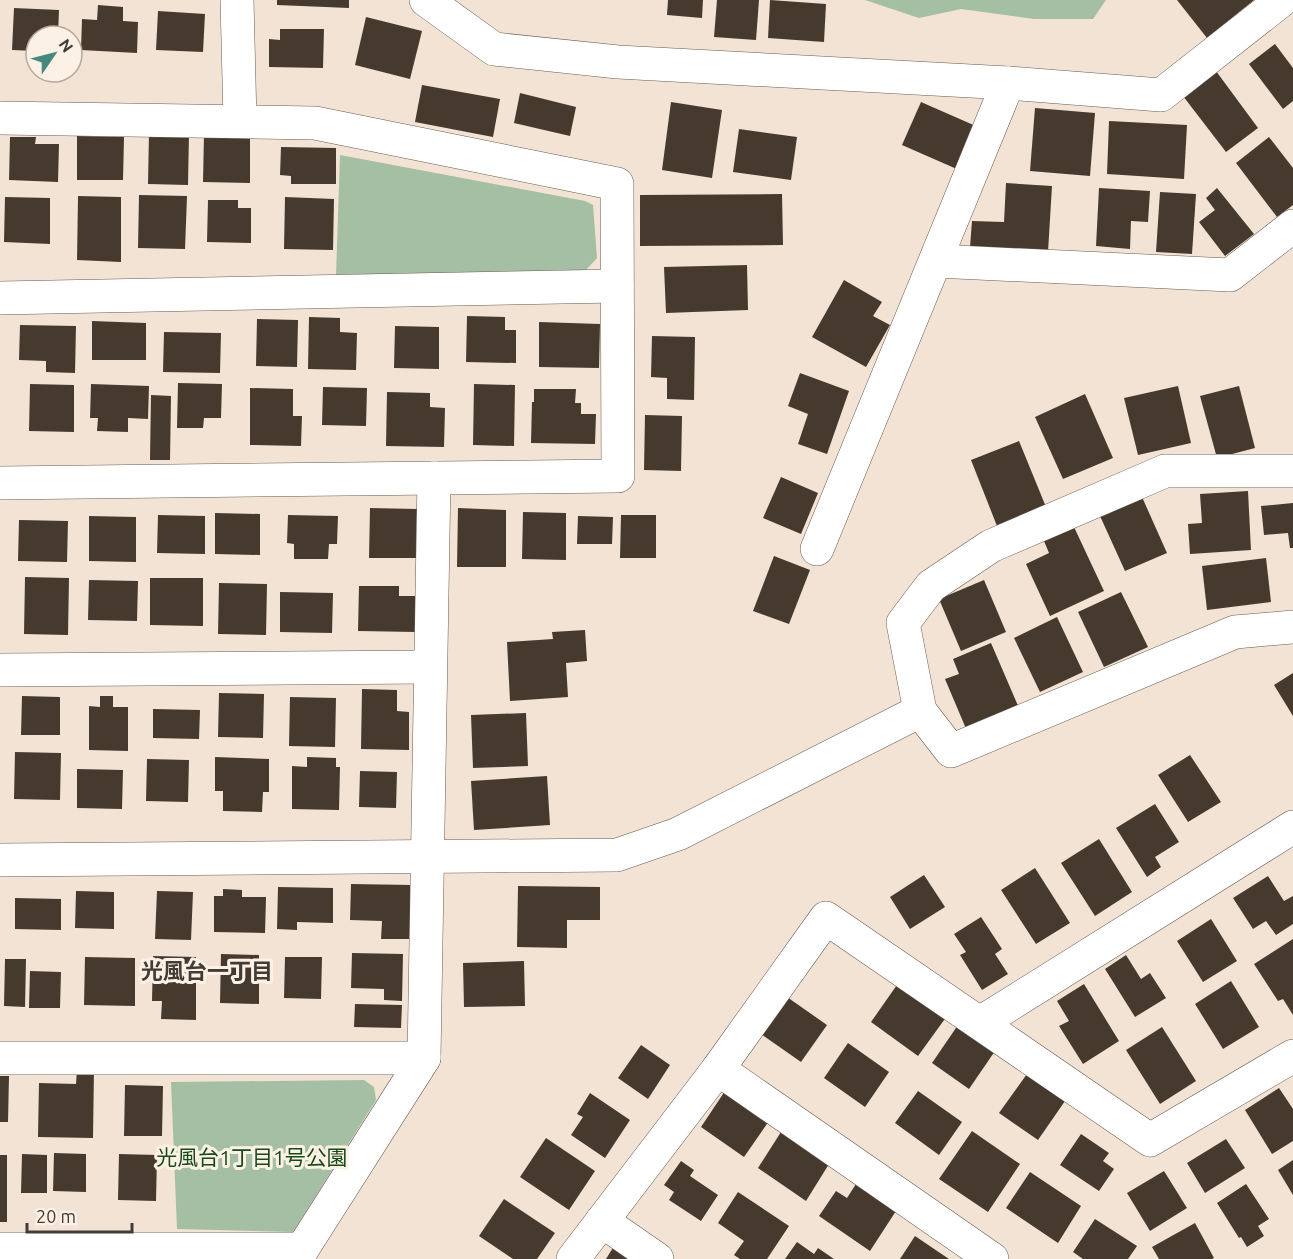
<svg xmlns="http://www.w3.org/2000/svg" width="1293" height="1259" font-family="Ubuntu,'Noto Sans JP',sans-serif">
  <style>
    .green { fill: #a4bfa3 }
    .building { fill: #463a2f }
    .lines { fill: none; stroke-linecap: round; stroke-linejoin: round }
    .minor-casing { stroke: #695c50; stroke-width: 34 }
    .minor { stroke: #fff; stroke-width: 33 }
    .labels { text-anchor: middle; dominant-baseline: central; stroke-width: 6; stroke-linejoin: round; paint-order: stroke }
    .park-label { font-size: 21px; fill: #164b19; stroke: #fdf1e6 }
    .neighbourhood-label { font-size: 22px; font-weight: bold; fill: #423c36; stroke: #fdf1e6 }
  </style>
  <rect width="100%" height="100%" fill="#f2e3d5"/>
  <!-- green -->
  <g class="green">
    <path d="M865,0H1106L1093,19H1034L961,9L919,18Z"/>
    <path d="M340,155L585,201L593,205L597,258L586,270L336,276Z"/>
    <path d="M364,1080L374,1087L376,1100L293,1232L177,1229L171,1082Z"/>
  </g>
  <!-- building -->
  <g class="building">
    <path d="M277,0H349V8L277,5Z"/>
    <path d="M668,0H703L702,18L667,15Z"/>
    <path d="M717,0H759L756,40L714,37Z"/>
    <path d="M770,0L826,4L824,42L768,38Z"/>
    <path d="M1177,0H1254L1207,38Z"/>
    <path d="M98,5L123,7V21L138,22L137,53L81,50L82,19L97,20Z"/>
    <path d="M14,8L59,10L58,36H36V51L12,50Z"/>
    <path d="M158,11L205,14L203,52L156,50Z"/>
    <path d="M366,17L422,31L410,79L355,65Z"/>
    <path d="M280,29H324L323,68L269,67V39L280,40Z"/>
    <path d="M1275,44L1293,68V101L1283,109L1249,64Z"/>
    <path d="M1216,71L1258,128L1226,152L1183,96Z"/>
    <path d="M422,85L500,99L493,137L415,122Z"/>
    <path d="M520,93L576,107L570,136L514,123Z"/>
    <path d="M671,102L722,110L712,178L662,170Z"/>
    <path d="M921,102L978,127L959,170L902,145Z"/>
    <path d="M1035,108L1095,113L1090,176L1030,171Z"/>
    <path d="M1109,121L1187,125L1184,179L1107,174Z"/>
    <path d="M739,129L797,137L791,180L733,172Z"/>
    <path d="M149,133L189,134L188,185L148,184Z"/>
    <path d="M204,134L250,135V183L203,182Z"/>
    <path d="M77,136L124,137L123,180H77Z"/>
    <path d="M10,137H36L35,144H59L58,182L9,180Z"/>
    <path d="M1269,137L1293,168V205L1277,217L1236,163Z"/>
    <path d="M281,147L336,148V184H291V176L280,175Z"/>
    <path d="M1006,183L1052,186L1048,252L970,247L972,221L1004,222Z"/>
    <path d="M1099,188L1150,191L1148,222L1131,221L1130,249L1096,246Z"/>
    <path d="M1217,188L1254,234L1225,256L1199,222L1215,210L1206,198Z"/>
    <path d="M1160,192L1196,194L1192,254L1156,252Z"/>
    <path d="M782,194L783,245L640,246V195Z"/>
    <path d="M139,195L187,196L185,249L138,248Z"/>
    <path d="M78,196L121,197V262L77,260Z"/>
    <path d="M5,197L50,198V244L4,242Z"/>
    <path d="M285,197L334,199L333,250L284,249Z"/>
    <path d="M208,200H238V208H251V243L207,242Z"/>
    <path d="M747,265L748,310L666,313L664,267Z"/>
    <path d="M844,280L882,302L873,316L890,325L866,367L812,337Z"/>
    <path d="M467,316L505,317V330H516V363L466,362Z"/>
    <path d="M309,317L340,318V332L357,333L356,370L308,369Z"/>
    <path d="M257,319L298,320L297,367L256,366Z"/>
    <path d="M92,321L146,323V360H92Z"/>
    <path d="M539,322L600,324L599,368L539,367Z"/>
    <path d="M20,325L76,326L75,373L46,372V361L19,360Z"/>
    <path d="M395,326L439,327V369L394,368Z"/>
    <path d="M164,332L221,333L220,373L163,372Z"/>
    <path d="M652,336L695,337L694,400L667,399V378L651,377Z"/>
    <path d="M800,373L849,391L827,454L798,444L808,414L788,406Z"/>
    <path d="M178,383L222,384L221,418H204L203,428H177Z"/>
    <path d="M30,384L74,385V432L29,431Z"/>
    <path d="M91,384L149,386L148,419L128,418V432L97,431L98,418H90Z"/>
    <path d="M474,384L515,385L514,446L473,445Z"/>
    <path d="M1178,386L1191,443L1138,455L1124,398Z"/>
    <path d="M1239,386L1255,448L1217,458L1200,396Z"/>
    <path d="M323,387L367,388L366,426L322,425Z"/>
    <path d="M250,388L293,389V416H302L301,446L250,445Z"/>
    <path d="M534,389H576L575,403H581V414H596L595,444L531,443L532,402H534Z"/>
    <path d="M387,392L430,393V407L445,408L444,447L386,446Z"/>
    <path d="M1085,394L1113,458L1063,479L1035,417Z"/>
    <path d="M151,395L171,396L170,460H150Z"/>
    <path d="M645,415L682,416L681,471L644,470Z"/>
    <path d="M1019,441L1046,507L997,526L971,460Z"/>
    <path d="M781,477L818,493L801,534L763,518Z"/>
    <path d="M1248,491L1251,550L1190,554L1188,524L1202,523L1200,494Z"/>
    <path d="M1142,497L1167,553L1125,571L1100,516Z"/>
    <path d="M1293,503V548H1290L1288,533L1264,535L1261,506Z"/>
    <path d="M370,508L417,509L416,558H369Z"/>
    <path d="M458,508L506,510V567H457Z"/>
    <path d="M523,512L566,513V560L522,559Z"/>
    <path d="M215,513L260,514V555L215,554Z"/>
    <path d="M158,515L205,516V554L157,553Z"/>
    <path d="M288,515L338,516L337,544H329L328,559H294V544L287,543Z"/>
    <path d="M621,515H656V558H620Z"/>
    <path d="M89,516L136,517V562L89,561Z"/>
    <path d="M578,516L613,517L612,544H577Z"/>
    <path d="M19,520L68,521L67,562L18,561Z"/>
    <path d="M1074,527L1104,591L1050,616L1026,564L1049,553L1044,541Z"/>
    <path d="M774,556L810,570L789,624L753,611Z"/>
    <path d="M1266,558L1271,602L1207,610L1202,566Z"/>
    <path d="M25,577L69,578L68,635L24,634Z"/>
    <path d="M150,578H203V626L150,625Z"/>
    <path d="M89,580L138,581L137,621L88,620Z"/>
    <path d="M984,580L1006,632L961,651L939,599Z"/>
    <path d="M219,583L267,584L266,635L218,634Z"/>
    <path d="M359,586H399V596H417L416,632L358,631Z"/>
    <path d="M280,592L333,593L332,633L280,632Z"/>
    <path d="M1121,592L1148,647L1104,667L1078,612Z"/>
    <path d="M1057,617L1083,672L1040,692L1014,638Z"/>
    <path d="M585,630L587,661L566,663L568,697L510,701L507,642L553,639L552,632Z"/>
    <path d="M991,643L1019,708L967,731L945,679L959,674L953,659Z"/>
    <path d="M1293,673V716L1274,685Z"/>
    <path d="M362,689L397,690V711L409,712V750L361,749Z"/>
    <path d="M219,693L264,694L263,738L218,737Z"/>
    <path d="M22,696L60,697V735H21Z"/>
    <path d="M100,696H113V707H128V751L89,750V706L100,707Z"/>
    <path d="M290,697L336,698L335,747L289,746Z"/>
    <path d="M153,709L200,710L199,739L153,738Z"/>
    <path d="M526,713L528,766L473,768L471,715Z"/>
    <path d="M15,752L61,753L60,800L14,799Z"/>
    <path d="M1190,755L1221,802L1188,822L1158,775Z"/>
    <path d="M215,757L269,759V792H263L262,812L223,811V791H215Z"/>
    <path d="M307,757L336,758V767H340L339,810L292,809V766L307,767Z"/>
    <path d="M147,759L189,760L188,802L146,801Z"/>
    <path d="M77,769L123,770L122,809L77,808Z"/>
    <path d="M360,771L397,772L396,808L359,807Z"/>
    <path d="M547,776L550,825L474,830L471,781Z"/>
    <path d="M1155,804L1179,842L1155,857L1161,867L1147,877L1116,828Z"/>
    <path d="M1099,839L1132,892L1095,916L1061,863Z"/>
    <path d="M1035,868L1070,923L1036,944L1001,890Z"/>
    <path d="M924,875L945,907L910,929L890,897Z"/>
    <path d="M1268,876L1284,901L1293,896V924L1276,935L1266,921L1253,929L1233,898Z"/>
    <path d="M351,884L412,885L411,939H381L382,921L350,920Z"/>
    <path d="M518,886L600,887V920H567V948L517,947Z"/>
    <path d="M278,887L333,888V923L297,922V930L277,929Z"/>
    <path d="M223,889L242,890V897H266L265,933L214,932V896H223Z"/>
    <path d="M76,891L114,892V929L75,928Z"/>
    <path d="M157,891L193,892L191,940L155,939Z"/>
    <path d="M15,898L61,899V930L15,929Z"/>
    <path d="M981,917L1002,949L995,954L1008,974L982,990L960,955L966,952L954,934Z"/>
    <path d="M1211,919L1237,961L1203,982L1177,941Z"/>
    <path d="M1293,939V1015L1283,999L1278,1001L1254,964Z"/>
    <path d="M352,953L403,954L402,1001L384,1000V989L351,988Z"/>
    <path d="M221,954L259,955V1004L220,1003Z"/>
    <path d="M1126,955L1141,979L1150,973L1166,998L1135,1017L1105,969Z"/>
    <path d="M153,956L196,957V1020L161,1019L162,1001H152Z"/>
    <path d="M85,957L135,958V1006L84,1005Z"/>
    <path d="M285,957H322L321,999L284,998Z"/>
    <path d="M5,959H26L25,1007L4,1006Z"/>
    <path d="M524,961L525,1006L464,1007L463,963Z"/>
    <path d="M30,971L61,972L60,1008H29Z"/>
    <path d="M1231,981L1259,1027L1223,1049L1195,1004Z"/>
    <path d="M899,982L947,1016L918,1056L871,1022Z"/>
    <path d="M1084,984L1119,1041L1083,1064L1059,1026L1069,1021L1057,1001Z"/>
    <path d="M787,997L827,1025L801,1062L761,1034Z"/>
    <path d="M355,1004L402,1005L401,1028L354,1027Z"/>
    <path d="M958,1025L995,1051L969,1089L932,1063Z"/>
    <path d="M1162,1027L1196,1081L1160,1104L1126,1050Z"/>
    <path d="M848,1043L889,1072L865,1107L824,1078Z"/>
    <path d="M641,1045L670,1065L648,1099L618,1078Z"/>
    <path d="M94,1068L93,1138L38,1137L39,1083L76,1084L77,1069Z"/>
    <path d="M1027,1074L1065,1101L1038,1140L999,1113Z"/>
    <path d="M0,1076H9L8,1122H0Z"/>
    <path d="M125,1085L163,1086L162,1136H124Z"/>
    <path d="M1279,1088L1293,1109V1141L1272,1154L1245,1110Z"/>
    <path d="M725,1091L769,1121L744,1157L701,1127Z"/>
    <path d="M918,1091L962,1122L939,1155L895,1123Z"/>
    <path d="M590,1093L630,1120L605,1158L571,1135L583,1117L577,1114Z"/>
    <path d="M972,1131L1020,1164L988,1212L939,1179Z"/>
    <path d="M781,1132L829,1164L806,1201L758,1168Z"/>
    <path d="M1081,1134L1109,1153L1103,1161L1114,1169L1099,1191L1060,1165Z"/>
    <path d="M546,1138L595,1171L569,1210L520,1177Z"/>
    <path d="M1226,1139L1245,1168L1205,1193L1187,1163Z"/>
    <path d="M54,1153L86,1154V1192L53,1191Z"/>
    <path d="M22,1154L47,1155V1193H21Z"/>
    <path d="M119,1154L157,1155L156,1201L118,1200Z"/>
    <rect x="0" y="1155" width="7" height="67"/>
    <path d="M1293,1160V1195L1278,1170Z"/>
    <path d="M681,1161L694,1170L690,1176L718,1195L701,1221L669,1200L674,1192L664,1185Z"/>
    <path d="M1164,1171L1187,1208L1150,1231L1127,1193Z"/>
    <path d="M1030,1172L1081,1206L1058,1243L1006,1208Z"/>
    <path d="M856,1184L896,1211L870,1251L819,1216L836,1191L847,1198Z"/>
    <path d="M1246,1184L1269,1219L1258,1226L1264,1236L1247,1247L1241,1237L1239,1238L1217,1203Z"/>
    <path d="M738,1192L789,1226L767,1259H740L734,1255L744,1241L718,1223Z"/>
    <path d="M504,1199L555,1233L537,1259H513L479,1236Z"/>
    <path d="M1095,1219L1137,1246L1128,1259H1083L1073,1252Z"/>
    <path d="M1195,1223L1214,1258L1212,1259H1159L1152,1247Z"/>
    <path d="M915,1236L949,1259H900Z"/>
    <path d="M797,1242L814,1254L818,1248L834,1259H785Z"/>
    <path d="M614,1246L633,1259H606Z"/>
  </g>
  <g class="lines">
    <defs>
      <g id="minor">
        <path d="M237,0L240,121"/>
        <path d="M426,0L494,49L618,62L1008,83L1161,95L1282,0"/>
        <path d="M0,118L315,123L617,184L618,476L0,483"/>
        <path d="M936,261L1230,275L1293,226"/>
        <path d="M0,298L617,286"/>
        <path d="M817,549L1008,83"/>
        <path d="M0,670L430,667"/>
        <path d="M920,711L903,623L931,586L991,546L1165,471H1293"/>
        <path d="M0,860L617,855L678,834L920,711L951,751L1235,632L1293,627"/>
        <path d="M980,1023L1293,827"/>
        <path d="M0,1058H424"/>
        <path d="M718,1069L826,918L1150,1140L1293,1056"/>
        <path d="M602,1221L657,1259"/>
        <path d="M0,1249H302"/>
        <path d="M296,1259L424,1058L434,478"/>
        <path d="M573,1259L718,1069L992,1259"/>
      </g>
    </defs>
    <!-- minor casing -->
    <use href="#minor" class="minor-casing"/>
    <!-- minor -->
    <use href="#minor" class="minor"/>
  </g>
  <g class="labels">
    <!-- park labels -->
    <g class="park-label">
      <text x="252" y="1157">光風台1丁目1号公園</text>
    </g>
    <!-- neighbourhood labels -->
    <g class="neighbourhood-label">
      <text x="207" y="970">光風台一丁目</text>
    </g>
  </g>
  <!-- north arrow -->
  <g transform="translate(54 54) rotate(55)"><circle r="28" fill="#fdf1e6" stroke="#b2a9a0" stroke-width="1.5"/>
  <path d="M0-4.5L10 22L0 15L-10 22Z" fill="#45897d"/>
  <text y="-9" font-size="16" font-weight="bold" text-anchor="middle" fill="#423c36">N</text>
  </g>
  <!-- scale -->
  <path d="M27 1223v9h105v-9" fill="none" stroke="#423c36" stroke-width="3"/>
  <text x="36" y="1223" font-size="18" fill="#423c36" stroke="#fdf1e6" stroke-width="4.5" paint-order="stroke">20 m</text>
</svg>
